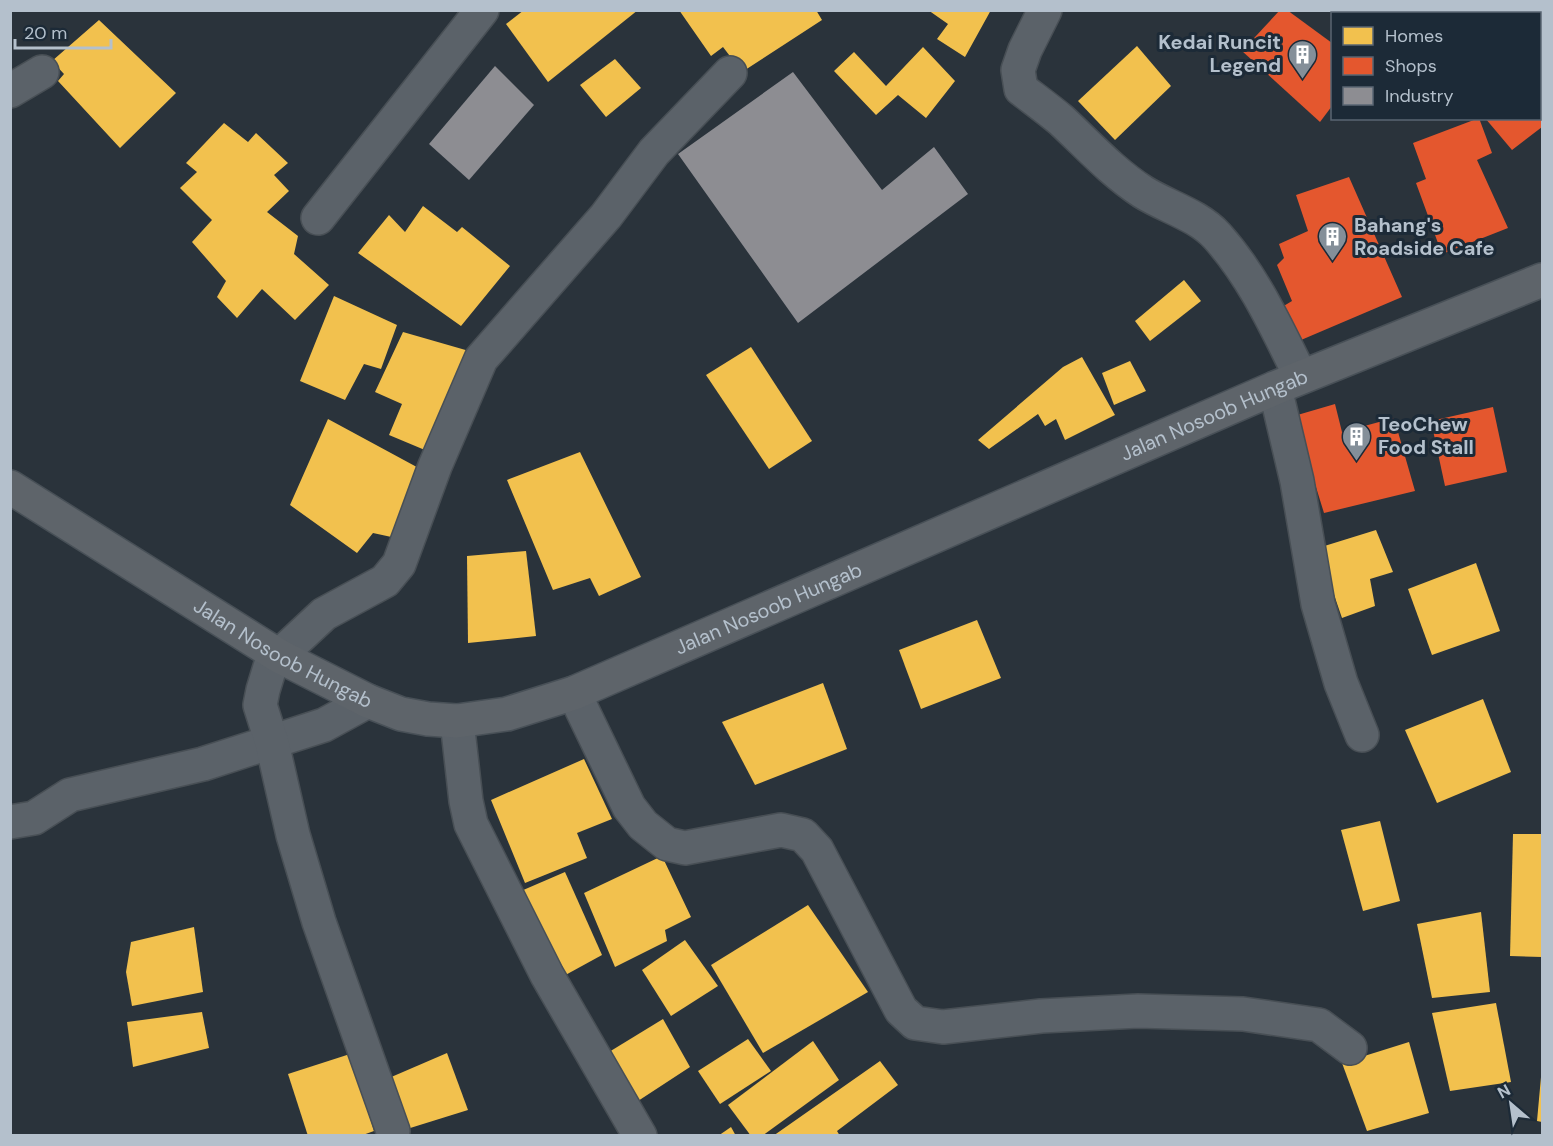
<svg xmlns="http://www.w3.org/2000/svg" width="1553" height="1146" font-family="'DM Sans',sans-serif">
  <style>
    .homes { fill: #f2c14e }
    .shops { fill: #e4572e }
    .industry { fill: #8d8d92 }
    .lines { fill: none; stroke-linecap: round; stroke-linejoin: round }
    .minor-casing { stroke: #484f55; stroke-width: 36 }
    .major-casing { stroke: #485057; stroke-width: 36 }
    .minor { stroke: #5b6269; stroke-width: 33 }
    .major { stroke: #5e646a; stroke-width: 33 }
    .labels { text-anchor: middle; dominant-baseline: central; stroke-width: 6; stroke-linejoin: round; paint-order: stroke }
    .poi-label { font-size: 20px; font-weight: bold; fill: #b4c0cc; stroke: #1c2a37; text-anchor: start }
    .street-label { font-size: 20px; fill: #b4c0cc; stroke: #1c2a37 }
  </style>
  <rect width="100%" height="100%" fill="#2a333b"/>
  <!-- homes -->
  <g class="homes">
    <path d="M524,10H638L548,82L506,24Z"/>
    <path d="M679,10H816L822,20L742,72L723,47L711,56Z"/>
    <path d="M928,10H991L965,57L937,39L948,24Z"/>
    <path d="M99,20L176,93L120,148L58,81L64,74L52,61Z"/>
    <path d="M1137,46L1171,86L1115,140L1078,101Z"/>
    <path d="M923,47L955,81L926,118L898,95L876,115L834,71L854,52L886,86Z"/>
    <path d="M615,59L641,88L606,117L580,85Z"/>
    <path d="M224,123L248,142L256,133L288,163L274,175L289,191L267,212L298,236L294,254L329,285L295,320L262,289L237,318L217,297L226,281L192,242L212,220L180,188L197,172L186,163Z"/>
    <path d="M423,206L457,232L462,227L510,266L461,326L358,253L389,215L405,232Z"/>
    <path d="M1184,280L1201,301L1150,341L1135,321Z"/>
    <path d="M334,296L397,325L381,369L364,364L345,400L300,381Z"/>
    <path d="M403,332L469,351L432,453L389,435L402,404L375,392Z"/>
    <path d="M751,347L812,441L769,469L706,375Z"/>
    <path d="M1082,357L1115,415L1065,440L1056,419L1045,426L1038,414L989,449L978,440L1063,367Z"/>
    <path d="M1130,361L1146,391L1114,405L1102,373Z"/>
    <path d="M328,419L426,472L396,538L373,533L357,553L290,505Z"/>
    <path d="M580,452L641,577L599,596L590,578L553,590L507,480Z"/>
    <path d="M1376,530L1393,572L1370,579L1375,606L1342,618L1318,548Z"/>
    <path d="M526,551L536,636L468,643L467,556Z"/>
    <path d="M1476,563L1500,631L1432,655L1408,589Z"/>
    <path d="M977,620L1001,678L921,709L899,650Z"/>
    <path d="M823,683L847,749L755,785L722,722Z"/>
    <path d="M1483,699L1511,772L1437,803L1405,730Z"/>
    <path d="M584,759L612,819L577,833L587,858L525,883L491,800Z"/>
    <path d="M1380,821L1400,901L1363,911L1341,830Z"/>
    <path d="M1513,834H1542V957L1510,956Z"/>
    <path d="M662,856L691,917L665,930L667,941L615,967L584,893Z"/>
    <path d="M565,872L602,955L560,978L521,891Z"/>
    <path d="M808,905L868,992L763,1053L711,965Z"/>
    <path d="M1481,912L1490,992L1432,998L1417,924Z"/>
    <path d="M194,927L203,992L132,1006L126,972L131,942Z"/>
    <path d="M685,940L718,986L671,1016L642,970Z"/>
    <path d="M1496,1003L1511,1082L1450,1091L1432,1013Z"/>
    <path d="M202,1012L209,1048L133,1067L127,1022Z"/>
    <path d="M663,1019L690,1067L638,1101L609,1052Z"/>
    <path d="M748,1039L771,1071L720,1104L698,1071Z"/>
    <path d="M813,1041L839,1080L762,1136H751L728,1105Z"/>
    <path d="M1409,1042L1429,1113L1367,1131L1342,1063Z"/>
    <path d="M447,1053L468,1110L407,1129L389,1078Z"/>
    <path d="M350,1054L374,1131L360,1136H308L288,1074Z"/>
    <path d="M880,1061L898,1085L837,1131L840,1136H773Z"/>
    <path d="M1541,1077H1542V1122L1537,1121Z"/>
    <path d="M731,1127L736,1136H718Z"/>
  </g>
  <!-- shops -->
  <g class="shops">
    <path d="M1280,10H1287L1332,43V106L1320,122L1242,51Z"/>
    <path d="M1542,36V59L1540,55V39Z"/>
    <path d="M1540,67L1542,70V127L1512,150L1485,118H1540Z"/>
    <path d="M1479,118L1492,153L1477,160L1508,228L1442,254L1416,183L1426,179L1413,143Z"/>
    <path d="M1349,177L1402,297L1294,343L1277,310L1292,301L1277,265L1284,258L1279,244L1308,231L1296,195Z"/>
    <path d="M1335,404L1342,432L1394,418L1415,491L1324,513L1294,416Z"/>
    <path d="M1493,407L1507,472L1445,486L1431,421Z"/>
  </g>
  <!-- industry -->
  <g class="industry">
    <path d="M495,66L534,105L469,180L429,144Z"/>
    <path d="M793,72L882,190L934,147L968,194L798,323L678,154Z"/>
  </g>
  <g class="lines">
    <defs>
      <g id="minor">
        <path d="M1045,10L1025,50L1018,70L1021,89C1034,99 1048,109 1061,120C1088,145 1112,172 1143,192C1167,207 1198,215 1217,236C1254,277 1277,329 1301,377"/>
        <path d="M10,91L42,72"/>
        <path d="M318,218L482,10"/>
        <path d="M1275,388L1297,481L1318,604L1341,683L1362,735"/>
        <path d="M574,693L629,807L643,825L667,844L685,848L781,830L803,835L817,850L901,1010L915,1023L943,1027L1041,1016L1138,1011L1243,1014L1319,1025L1350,1048"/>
        <path d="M457,721L466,801L471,824L547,975L640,1136"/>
        <path d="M10,822L34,818L70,795L203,764L324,725L368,701"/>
        <path d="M393,1131L319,922L293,835L272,743L260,705L263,690L270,667L279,656L324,614L385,581L399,564L435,466L481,359L606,216L654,152L730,73"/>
      </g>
      <g id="major">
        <path id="s1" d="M10,487L279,656L368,701L401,714L428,719L457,721L507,714L574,693L1275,388L1542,280"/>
      </g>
    </defs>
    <!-- minor casing -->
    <use href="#minor" class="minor-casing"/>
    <!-- major casing -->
    <use href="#major" class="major-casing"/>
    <!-- minor -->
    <use href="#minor" class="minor"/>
    <!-- major -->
    <use href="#major" class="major"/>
  </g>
  <!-- icons -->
  <defs>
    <symbol id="building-pin" viewBox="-11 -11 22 30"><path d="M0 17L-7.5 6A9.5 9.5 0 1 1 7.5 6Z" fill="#848f99" stroke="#1c2a37"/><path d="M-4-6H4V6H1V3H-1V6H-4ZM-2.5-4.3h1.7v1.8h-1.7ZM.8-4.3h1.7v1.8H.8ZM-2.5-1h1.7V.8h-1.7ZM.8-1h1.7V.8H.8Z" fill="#fff"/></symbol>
  </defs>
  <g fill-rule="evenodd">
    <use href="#building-pin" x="1286" y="38" width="33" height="45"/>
    <use href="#building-pin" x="1316" y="220" width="33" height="45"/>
    <use href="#building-pin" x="1340" y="420" width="33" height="45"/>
  </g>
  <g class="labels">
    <!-- poi labels -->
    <g class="poi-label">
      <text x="1281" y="42" text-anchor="end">Kedai Runcit<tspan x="1281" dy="23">Legend</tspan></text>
      <text x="1354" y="225">Bahang's<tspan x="1354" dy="23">Roadside Cafe</tspan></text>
      <text x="1378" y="424">TeoChew<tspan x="1378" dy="23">Food Stall</tspan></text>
    </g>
    <!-- street labels -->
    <g class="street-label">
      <text stroke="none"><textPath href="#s1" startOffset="1328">Jalan Nosoob Hungab</textPath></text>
      <text stroke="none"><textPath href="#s1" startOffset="842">Jalan Nosoob Hungab</textPath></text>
      <text stroke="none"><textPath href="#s1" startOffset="320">Jalan Nosoob Hungab</textPath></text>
    </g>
  </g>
  <!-- border -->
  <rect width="1553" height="1146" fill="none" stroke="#b4c0cc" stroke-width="24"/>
  <!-- legend -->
  <rect x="1331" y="12" width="210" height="108" fill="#1c2a37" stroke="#596673" stroke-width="1.5"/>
  <rect x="1343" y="27" width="30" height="18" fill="#f2c14e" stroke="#596673" stroke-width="1.5"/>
  <text x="1385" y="42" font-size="18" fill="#b4c0cc">Homes</text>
  <rect x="1343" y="57" width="30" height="18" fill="#e4572e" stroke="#596673" stroke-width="1.5"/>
  <text x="1385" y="72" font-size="18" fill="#b4c0cc">Shops</text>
  <rect x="1343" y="87" width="30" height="18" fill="#8d8d92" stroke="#596673" stroke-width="1.5"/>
  <text x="1385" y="102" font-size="18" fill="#b4c0cc">Industry</text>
  <!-- north arrow -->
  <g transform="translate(1511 1104) rotate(331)" stroke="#1c2a37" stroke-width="4.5" paint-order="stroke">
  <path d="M0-4.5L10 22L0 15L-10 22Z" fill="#b4c0cc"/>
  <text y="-9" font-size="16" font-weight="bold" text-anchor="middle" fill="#b4c0cc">N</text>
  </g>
  <!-- scale -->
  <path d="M15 39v9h96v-9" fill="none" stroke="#b4c0cc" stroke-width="3"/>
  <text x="24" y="39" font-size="18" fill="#b4c0cc" stroke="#1c2a37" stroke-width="4.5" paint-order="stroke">20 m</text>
</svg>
